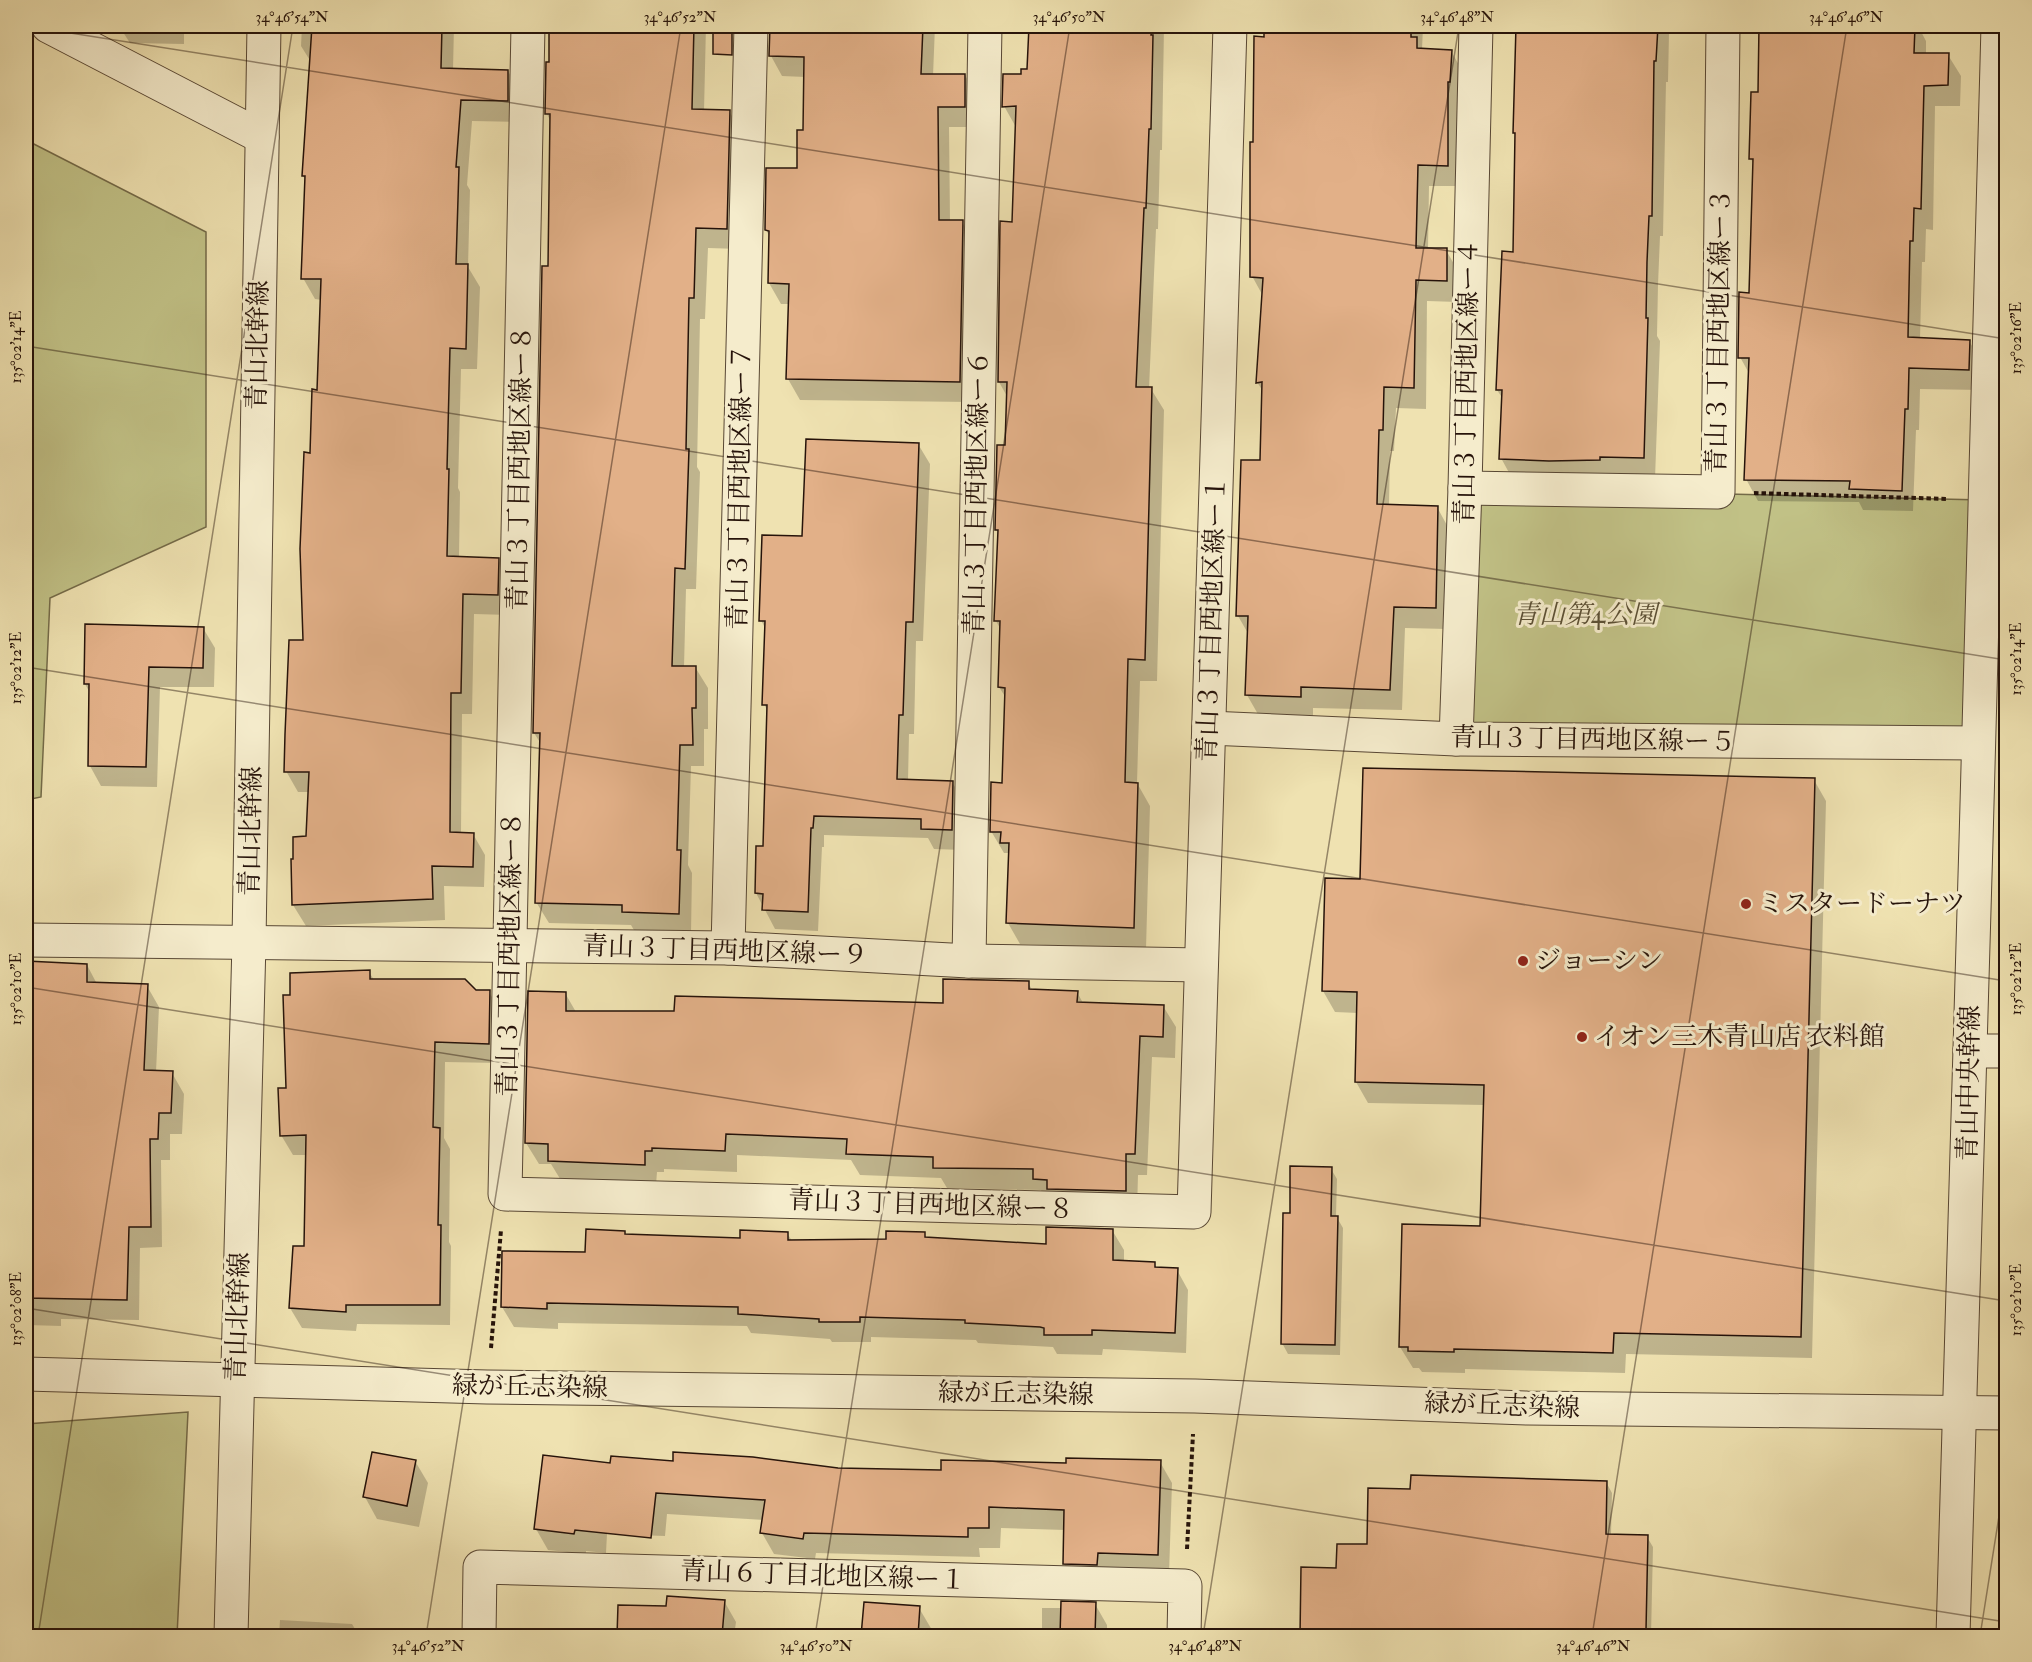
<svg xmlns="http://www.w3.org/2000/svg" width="2032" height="1662" font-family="'IM FELL Double Pica','Noto Serif JP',serif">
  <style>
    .green { fill: #c1c186; stroke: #746a48; stroke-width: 1.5 }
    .shadow { fill: #0003 }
    .building { fill: #e2b088; stroke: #26130a; stroke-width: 1.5 }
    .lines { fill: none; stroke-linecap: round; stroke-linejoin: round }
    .minor-casing { stroke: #584734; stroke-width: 35 }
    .path { stroke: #26130a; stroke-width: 4; stroke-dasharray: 4.5 3; stroke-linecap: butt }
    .minor { stroke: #f5eccc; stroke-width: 33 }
    .ticks { fill: none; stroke: #26130a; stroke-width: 1.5; stroke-opacity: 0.45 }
    .poi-dot { fill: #8f2418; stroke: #f5eccc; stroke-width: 2 }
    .labels { text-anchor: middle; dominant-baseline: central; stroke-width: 6; stroke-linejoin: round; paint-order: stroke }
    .street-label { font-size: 26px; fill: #26130a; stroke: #f5eccc }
    .park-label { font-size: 26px; font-style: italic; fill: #5c5035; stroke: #f5eccc }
    .poi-label { font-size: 26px; fill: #26130a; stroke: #f5eccc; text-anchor: start }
    .neatline { fill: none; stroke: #26130a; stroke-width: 2 }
    .ticks-label { font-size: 15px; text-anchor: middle; fill: #26130a }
  </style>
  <rect width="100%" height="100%" fill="#efe2b1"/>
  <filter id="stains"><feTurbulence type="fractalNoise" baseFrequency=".00333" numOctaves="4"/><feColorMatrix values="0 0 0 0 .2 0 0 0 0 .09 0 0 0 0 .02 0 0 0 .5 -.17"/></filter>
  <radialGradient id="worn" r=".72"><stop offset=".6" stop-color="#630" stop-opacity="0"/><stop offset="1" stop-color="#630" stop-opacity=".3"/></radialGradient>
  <!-- green -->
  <g class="green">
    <path d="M26,140L206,232V527L50,598L41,797L26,800Z"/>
    <path d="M1465,488L1983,500L1978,743L1456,739Z"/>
    <path d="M188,1412L177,1636H26V1424Z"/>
  </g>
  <!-- shadow -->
  <g class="shadow">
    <path d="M119,26H184V44L130,43Z"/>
    <path d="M302,26H454L453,70L508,71L520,92L519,122L472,121L467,185L470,190L468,267L480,287L477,369H461L458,488L460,492L459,558L498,559L510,580L509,615L474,614L472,714H462L461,834H473L485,855L484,887L444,886L445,920L306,926L293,905L308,838L310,792H298L286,771L304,642L312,454L319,391L322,300L315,299L303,278L306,181L303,176L311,62L301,46Z"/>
    <path d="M551,26H706L704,111H729L741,132L739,249L708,248L705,319H700L697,467L700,472L696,589H686L684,667H695L708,688V729H704V766H691L688,865L692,873L691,934L635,932L631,925L549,923L536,902L541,744L534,733L550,268L551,122L547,114L551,64Z"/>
    <path d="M770,26H935L933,76L965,75L976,96V127H949L950,221L962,222L974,242L971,402L800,400L788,379L790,304H781L769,283L770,237L766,230L798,169L804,132L805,77L782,76L771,56Z"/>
    <path d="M1030,26H1164L1162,150H1160L1158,229H1156L1149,389H1151L1164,410L1157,681H1140L1137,783L1150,806L1146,949L1020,944L1008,923L1010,856L1008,853H1004L991,831L1003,784L1006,698L999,687L1001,630L996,621L999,533L997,529L1007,447L1008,398L999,382L1013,223L1017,129L1004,106L1022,75L1029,71Z"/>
    <path d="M1266,26H1423L1422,50L1451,51L1463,72L1460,186H1429L1428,249L1446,250L1458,271V302L1427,301L1426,409L1396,408L1394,451H1390L1389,506L1437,507L1449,529L1447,629L1405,628L1402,710L1313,708V718L1259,716L1247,695L1249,635L1238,616L1262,462L1264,393L1257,382L1263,296L1252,276L1255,143Z"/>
    <path d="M1519,26H1665L1669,33L1668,82H1666L1663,236H1660L1658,285L1657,336L1660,341L1655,479L1513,480L1501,458L1503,399L1497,390L1515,253L1517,137L1514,133Z"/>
    <path d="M1761,26H1918L1926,41V54L1948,55L1961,76L1960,106H1935L1933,230L1926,229L1925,262H1922L1920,339L1969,341L1982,362L1981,390L1920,389L1919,430H1916L1913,511L1863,510L1859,502L1758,501L1746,479L1750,375L1740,357L1751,294L1754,165L1751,159L1759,93Z"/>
    <path d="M918,444L930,464L923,641H916L914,734H909L908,781L952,782L964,802L963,850L934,849L928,838L824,835V847H822L818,931L775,929L756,893L764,848L768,712L764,704L766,630L761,620L804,538Z"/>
    <path d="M203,628L215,648L214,687H160L157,787L101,786L90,766V693L85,684Z"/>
    <path d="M1814,780L1826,801L1812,1358L1626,1354L1625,1373L1465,1369V1373L1422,1372L1419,1368H1413L1400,1347L1482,1228L1485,1105L1368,1103L1356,1082L1358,1013L1335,1012L1323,991L1361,880Z"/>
    <path d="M87,965L97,984L147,986L159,1007L156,1072L172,1073L184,1094L182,1134H170V1160H161L162,1247L140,1248L139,1320L61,1319V1326L27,1325L26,980Z"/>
    <path d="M369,972L374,980L489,992L501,1012L500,1063L445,1062L444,1138L450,1149L449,1242L451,1246L450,1325L357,1324L356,1331L302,1328L290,1308L305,1248L307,1155H293L281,1135L288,1089Z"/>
    <path d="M1028,983L1033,991L1077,992L1083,1003L1163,1006L1176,1027L1175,1058L1152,1057L1147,1175H1138L1137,1211L1047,1200L1041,1190L947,1188L941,1178L860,1175L851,1160L737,1155V1172L664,1169V1172H657L656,1185L562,1182L551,1164H539L526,1143L565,993L576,1012L676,1013L944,1005Z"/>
    <path d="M1331,1169L1337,1179L1336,1216L1343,1228L1340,1355L1288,1354L1282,1343L1291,1215Z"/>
    <path d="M1112,1230L1124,1250V1262L1154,1264L1157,1269L1177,1270L1188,1290L1186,1353L1103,1349L1102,1355L1057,1354L1053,1347L978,1343L976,1340L871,1337V1342H832L830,1339L751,1333L747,1326L558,1323V1329L514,1327L502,1307L624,1232L626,1236L742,1239L787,1233L792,1241L888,1240L924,1234L927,1239L1048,1245Z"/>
    <path d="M415,1461L428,1483L419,1527L377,1519L365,1497Z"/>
    <path d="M1160,1462L1172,1483L1169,1575L1076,1584L1064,1564L1065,1530L1001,1528L1000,1548H979L980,1557L816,1553L815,1559L774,1554L762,1533L764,1520L667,1514L665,1536L607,1534L606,1553L586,1551V1554L548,1550L536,1529L612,1464L674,1463L943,1472L1067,1464Z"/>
    <path d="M1606,1482L1612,1493L1611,1535L1647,1537L1653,1547L1651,1636H1224L1225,1629L1302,1630L1338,1570L1368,1546L1412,1490Z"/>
    <path d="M2005,1524H2006V1611L2004,1607Z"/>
    <path d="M724,1601L736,1622L734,1636H648L649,1607L668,1608Z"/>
    <path d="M865,1604L919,1608L932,1630L931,1636H863Z"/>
    <path d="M1095,1604L1107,1625V1636H1115H1021V1630L1042,1631V1608H1063Z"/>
    <path d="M280,1620L352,1624L355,1629L401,1631L404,1636H279Z"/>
  </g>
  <!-- building -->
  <g class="building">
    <path d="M312,26H442L441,68L508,70V101L461,100L456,167H459L456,264H468L466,349L450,348L447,469H449L447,556L499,558L498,595L463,594L461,693H451L450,832L474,833L473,867L432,866L433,899L292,905L291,859H293V837L306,836L309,772H284L285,734L289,640H303L300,549L304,452L310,453L312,389L317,390L321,279H301L305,176H302Z"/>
    <path d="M549,26H694L692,109L730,110L727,229L696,228L694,298H689L686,449H689L685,569L675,568L672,666H696V708H692L693,745H680L677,850H681L679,914L622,912V905L535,903L540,733H533L542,266H548L550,114H545L546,62H549Z"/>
    <path d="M713,26H732V55L713,54Z"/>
    <path d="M770,26H923L921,74H965V107H938L939,220H963L960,382L786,379L789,284L768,283L769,231L765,230L766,168H797V130H803L804,57L769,56Z"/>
    <path d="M1029,26H1152L1151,35H1153L1151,129H1149L1146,208H1144L1136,387H1152L1145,660L1128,659L1125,782L1138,783L1134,928L1006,923L1009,843H1000L1001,832H990L991,782L1002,783L1005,688L998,687L1000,621H994L998,530H995L997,445H1005L1007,382H998L1000,221L1012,222L1016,106L1002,107L1003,74H1021V69H1027Z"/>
    <path d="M1264,26H1411V37H1417V48L1452,50L1450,82H1448V166L1418,165L1416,248H1447V281L1416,280L1414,388L1384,387L1383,430H1379L1377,504L1438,506L1436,608L1394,607L1390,690L1301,687V697L1245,695L1248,616H1236L1241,460H1260L1262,382L1256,383L1263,278L1250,277V142H1253L1254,36L1264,37Z"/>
    <path d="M1516,26H1658L1656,61H1654L1652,216H1649L1647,262L1646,318H1648L1644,458L1600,457V460L1549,461L1499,459L1502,390H1496L1502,251L1513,252L1515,133H1513Z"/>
    <path d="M1759,26H1915L1914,53H1949L1948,85L1924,86L1921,209L1914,208L1913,241H1910L1908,337L1970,340L1969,370L1909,368L1908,409H1905L1902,491L1849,489L1850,481L1744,480L1749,358H1738L1739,292L1749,293L1753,159H1749L1751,92H1758Z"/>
    <path d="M806,439L919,443L913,622H906L903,715H899L897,779L953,781L952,830L921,829V819L814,816L813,828H811L808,912L762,910L763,894L755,893L756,846H763L767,705H762L765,621H759L762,535L802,536Z"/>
    <path d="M85,624L204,627L203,668L149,667L146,767L88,766L89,684H84Z"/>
    <path d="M1363,768L1815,778L1801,1337L1614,1333L1613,1353L1454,1349V1352L1408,1351V1347H1399L1402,1224L1480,1226L1484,1085L1355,1082L1357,992L1322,991L1325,878L1360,879Z"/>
    <path d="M26,961L87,964V982L148,984L144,1070L173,1071L171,1113H159L158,1139H150L151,1227H129L127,1300L26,1298Z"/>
    <path d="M370,970V979H465L476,990H490L489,1044L435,1042L433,1127L440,1128L438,1225H441L440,1305H346V1312L289,1308L293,1246H304L306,1135L280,1136L278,1088H286L283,995H290V973Z"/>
    <path d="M943,979L1029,981V989L1078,991L1077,1002L1164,1005L1163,1037L1140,1036L1135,1154H1126V1191L1047,1189V1180L1033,1179V1169L933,1168V1157L846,1154L847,1139L726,1134L725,1151L652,1148V1151H645V1165L548,1161V1144L525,1143L528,991L566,992V1011H674L675,996L943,1003Z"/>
    <path d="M1290,1166L1332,1167L1331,1216H1338L1335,1345L1281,1344L1283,1213H1290Z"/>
    <path d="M1046,1227L1113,1229V1260L1155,1262V1267L1178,1268L1175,1333L1092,1330V1335H1044V1328L1040,1327L965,1323V1320L860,1317V1322H819V1319L738,1314V1307L547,1303V1309L501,1307L502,1251L585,1252L586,1229L625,1231V1234L740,1238V1230L788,1232V1240L886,1239V1231L925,1232V1237L1046,1244Z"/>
    <path d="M372,1452L416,1460L407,1506L363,1497Z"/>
    <path d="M673,1452L753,1457L838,1468L941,1470V1460L1066,1463V1458L1161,1460L1158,1555L1098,1553L1097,1565L1063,1564L1064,1510L989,1507V1528H968V1537L804,1533L803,1539L760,1533L765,1500L656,1493L651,1538L575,1530L574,1534L534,1529L543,1455L610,1463L611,1456L673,1461Z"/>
    <path d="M1411,1475L1607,1481L1606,1534L1648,1535L1646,1630L1643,1629V1636H1300L1301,1567L1336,1568L1337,1544H1367L1368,1488L1410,1489Z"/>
    <path d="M667,1596L725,1600L722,1636H617L618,1605L666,1606Z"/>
    <path d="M1061,1601L1096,1602L1095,1636H1060Z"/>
    <path d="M864,1602L920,1606L918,1636H861Z"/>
  </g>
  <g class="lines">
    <defs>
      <g id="minor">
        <path d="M48,26L262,137"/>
        <path d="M528,26L505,1194L1194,1212L1230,26"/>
        <path d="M1465,488L1718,492L1723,26"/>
        <path d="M1209,728L1456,739L1978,743"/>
        <path d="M1456,739L1465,488L1476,26"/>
        <path d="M26,940L728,948L969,961L1201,965"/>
        <path d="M728,948L751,26"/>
        <path d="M969,961L985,26"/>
        <path d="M1970,1051H2006"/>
        <path d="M26,1374L487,1387L1195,1396L1527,1408L2006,1413"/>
        <path d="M231,1636L249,942L264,26"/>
        <path d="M479,1636L480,1567L1185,1586L1184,1636"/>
        <path d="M1953,1636C1972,1100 1981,562 1998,26"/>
      </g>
    </defs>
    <!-- minor casing -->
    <use href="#minor" class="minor-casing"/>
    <!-- path -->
    <g class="path">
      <path d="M1754,493L1948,499"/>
      <path d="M491,1348L501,1230"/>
      <path d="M1187,1549L1193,1434"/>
    </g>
    <!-- minor -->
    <use href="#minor" class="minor"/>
  </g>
  <!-- ticks -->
  <path class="ticks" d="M26,26L2006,339M26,346L2006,660M26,667L2006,981M26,987L2006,1301M26,1308L2006,1622M26,1629L76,1636M38,1636L293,26M426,1636L681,26M815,1636L1070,26M1203,1636L1459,26M1592,1636L1847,26M1980,1636L2006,1472"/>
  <!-- markers -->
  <g class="poi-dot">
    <circle cx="1746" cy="904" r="6"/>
    <circle cx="1523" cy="961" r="6"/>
    <circle cx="1582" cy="1037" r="6"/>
  </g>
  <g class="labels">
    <!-- street labels -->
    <g class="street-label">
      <text transform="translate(1719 331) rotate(-89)">青山３丁目西地区線ー３</text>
      <text transform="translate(258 345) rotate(-89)">青山北幹線</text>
      <text transform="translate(1467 382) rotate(-89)">青山３丁目西地区線ー４</text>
      <text transform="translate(520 468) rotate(-89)">青山３丁目西地区線ー８</text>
      <text transform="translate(740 487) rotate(-89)">青山３丁目西地区線ー７</text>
      <text transform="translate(977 493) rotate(-89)">青山３丁目西地区線ー６</text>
      <text transform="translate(1212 619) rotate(-88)">青山３丁目西地区線ー１</text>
      <text transform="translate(1593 740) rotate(1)">青山３丁目西地区線ー５</text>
      <text transform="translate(251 831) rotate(-89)">青山北幹線</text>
      <text transform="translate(725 951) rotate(2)">青山３丁目西地区線ー９</text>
      <text transform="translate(510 954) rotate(-89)">青山３丁目西地区線ー８</text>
      <text transform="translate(1969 1083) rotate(-89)">青山中央幹線</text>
      <text transform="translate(931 1205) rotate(2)">青山３丁目西地区線ー８</text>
      <text transform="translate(238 1317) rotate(-88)">青山北幹線</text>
      <text transform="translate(530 1387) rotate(1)">緑が丘志染線</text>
      <text transform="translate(1016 1394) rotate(1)">緑が丘志染線</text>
      <text transform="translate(1502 1406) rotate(2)">緑が丘志染線</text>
      <text transform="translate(823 1576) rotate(2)">青山６丁目北地区線ー１</text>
    </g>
    <!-- park labels -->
    <g class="park-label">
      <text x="1585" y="615">青山第4公園</text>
    </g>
    <!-- poi labels -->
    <g class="poi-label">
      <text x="1758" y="904">ミスタードーナツ</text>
      <text x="1535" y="961">ジョーシン</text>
      <text x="1594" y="1037">イオン三木青山店 衣料館</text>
    </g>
  </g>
  <!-- margin -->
  <rect width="2032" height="1662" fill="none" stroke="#efe2b1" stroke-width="66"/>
  <rect x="33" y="33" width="1966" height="1596" class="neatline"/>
  <g class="ticks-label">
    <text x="292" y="22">34°46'54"N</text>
    <text x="680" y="22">34°46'52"N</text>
    <text x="1069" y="22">34°46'50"N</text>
    <text x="1457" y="22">34°46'48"N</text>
    <text x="1846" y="22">34°46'46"N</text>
    <text transform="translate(2016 338) rotate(-90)" y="5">135°02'16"E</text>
    <text transform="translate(16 347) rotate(-90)" y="5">135°02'14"E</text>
    <text transform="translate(2016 659) rotate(-90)" y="5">135°02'14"E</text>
    <text transform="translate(16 668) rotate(-90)" y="5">135°02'12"E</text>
    <text transform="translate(2016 979) rotate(-90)" y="5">135°02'12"E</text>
    <text transform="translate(16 989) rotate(-90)" y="5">135°02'10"E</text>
    <text transform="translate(2016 1300) rotate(-90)" y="5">135°02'10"E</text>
    <text transform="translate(16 1309) rotate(-90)" y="5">135°02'08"E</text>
    <text x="428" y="1651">34°46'52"N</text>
    <text x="816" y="1651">34°46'50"N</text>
    <text x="1205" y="1651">34°46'48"N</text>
    <text x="1593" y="1651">34°46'46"N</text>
  </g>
  <rect width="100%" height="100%" filter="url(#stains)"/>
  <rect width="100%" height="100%" fill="url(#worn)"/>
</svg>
